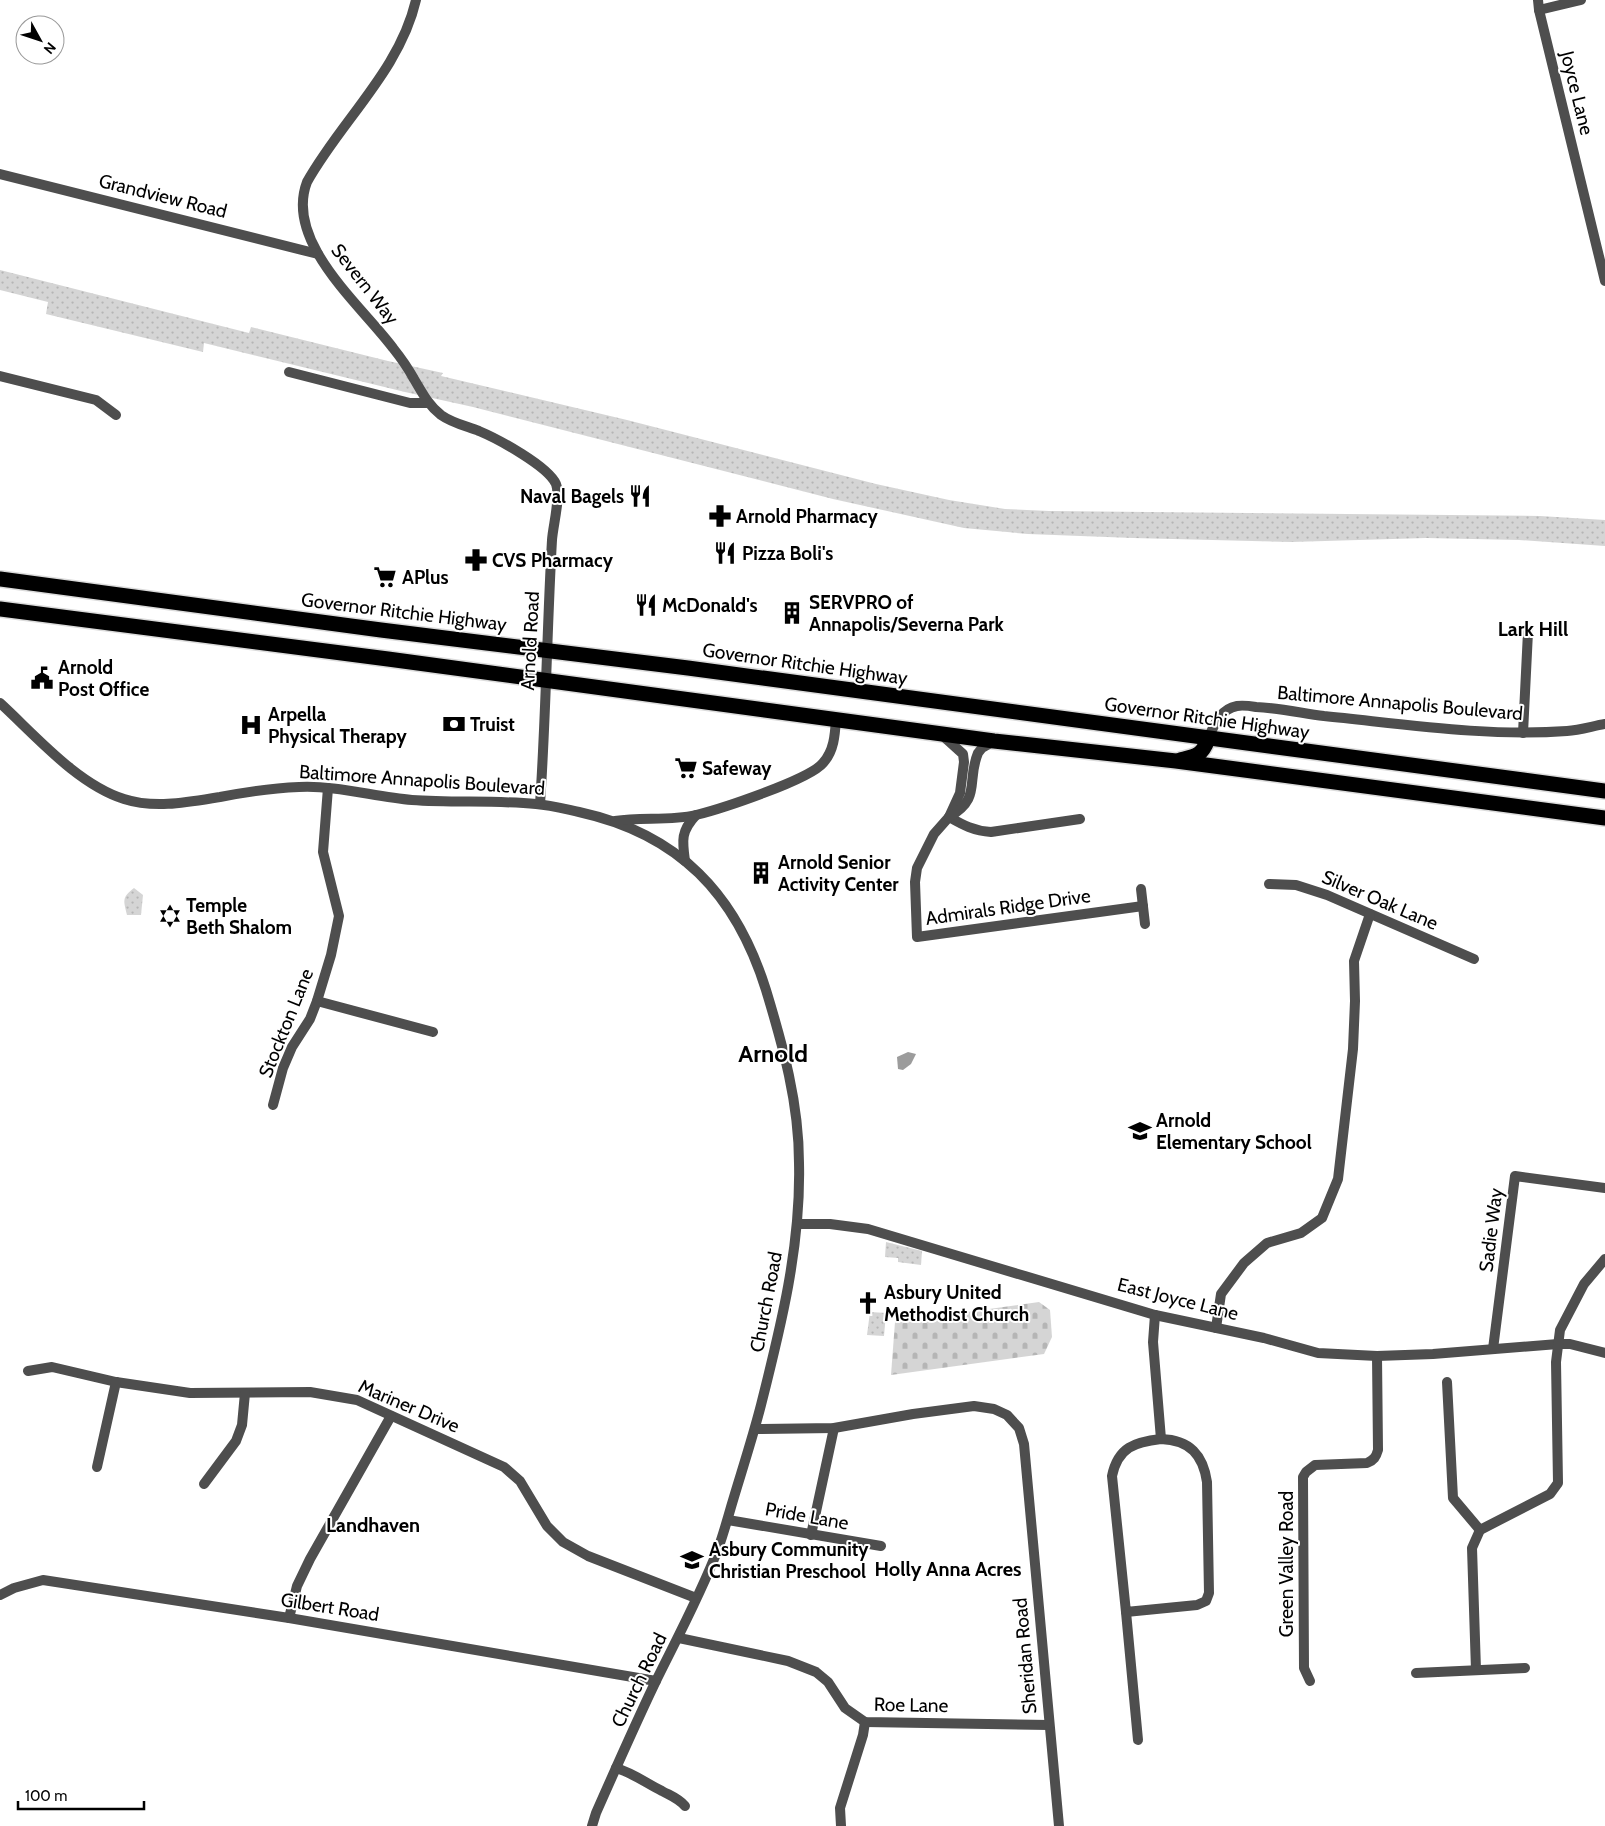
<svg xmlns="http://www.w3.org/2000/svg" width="1605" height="1826" font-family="Cabin,sans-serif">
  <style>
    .green { fill: url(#green-dots) }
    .cemetery { fill: url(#cemetery-stones) }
    .water { fill: #9c9c9c }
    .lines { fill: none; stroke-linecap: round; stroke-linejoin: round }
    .highway-casing { stroke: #dbdbdb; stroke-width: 18 }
    .minor { stroke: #4e4e4e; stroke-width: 10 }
    .highway { stroke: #000; stroke-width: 15 }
    .labels { text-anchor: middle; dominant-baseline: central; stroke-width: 4; stroke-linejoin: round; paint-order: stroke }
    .street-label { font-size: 19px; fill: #000; stroke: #fff }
    .poi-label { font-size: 19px; font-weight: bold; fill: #000; stroke: #fff; text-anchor: start }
    .neighbourhood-label { font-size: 20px; font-weight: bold; fill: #000; stroke: #fff }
    .district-label { font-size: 24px; font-weight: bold; fill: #000; stroke: #fff }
  </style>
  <defs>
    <pattern id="green-dots" width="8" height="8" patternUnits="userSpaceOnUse" patternTransform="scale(1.25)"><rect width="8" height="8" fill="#d5d5d5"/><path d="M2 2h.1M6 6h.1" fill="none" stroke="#b5b5b5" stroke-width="1.8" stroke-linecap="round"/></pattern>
    <pattern id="cemetery-stones" width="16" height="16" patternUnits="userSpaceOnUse" patternTransform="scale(1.25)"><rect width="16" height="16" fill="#d5d5d5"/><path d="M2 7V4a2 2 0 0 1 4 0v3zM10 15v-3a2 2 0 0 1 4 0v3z" fill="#b5b5b5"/></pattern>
  </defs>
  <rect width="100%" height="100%" fill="#fff"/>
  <!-- green -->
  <g class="green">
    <path d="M0,270L245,332L249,333L251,327L388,361L443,373L441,376L627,420L876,484L949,500L1005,509L1049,511L1540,516L1605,520V546L1519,540L1426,538L1291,542L1133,538L1028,534L964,528L833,499L473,407L405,392L204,343L203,352L46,314L48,302L0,290Z"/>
    <path d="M134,888L143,895L141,915H127C124,901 121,898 134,888Z"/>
    <path d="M886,1242L922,1251L921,1265L898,1262V1258L885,1257Z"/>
    <path d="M870,1312L886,1313L884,1336L867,1335Z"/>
  </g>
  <!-- cemetery -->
  <path class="cemetery" d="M1039,1302L1050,1310L1052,1337L1044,1354L891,1375L895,1322Z"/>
  <!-- water -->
  <path class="water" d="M908,1052L916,1054L911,1064L903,1070L898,1069L897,1057Z"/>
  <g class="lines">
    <defs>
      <g id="highway">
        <path d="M0,579L381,630L688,668L1605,791"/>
        <path d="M0,609L388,659L994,741L1176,761L1605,818"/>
        <path d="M1180,760C1196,756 1202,756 1208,739"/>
      </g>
    </defs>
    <!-- highway casing -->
    <use href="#highway" class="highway-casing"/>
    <!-- minor -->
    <g class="minor">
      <path d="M416,0C400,70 341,121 307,182C284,242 361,305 393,348C401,358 408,368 414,379C422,392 428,405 441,415C452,423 466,426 479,431C498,439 548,466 556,484C561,497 553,525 552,540C547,628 546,716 540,804"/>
      <path d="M1538,0L1539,10L1605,281"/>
      <path d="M1539,10L1581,0"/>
      <path d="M0,174L318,254"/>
      <path d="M289,372L410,403H428"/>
      <path d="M0,376L96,400L116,415"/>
      <path d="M0,703C36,736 77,784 124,799C155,809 189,802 220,797C246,792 272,788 299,787C336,785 375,797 412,800C453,803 495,800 536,804C550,805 565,809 579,812C679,834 736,894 766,990C783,1046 799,1103 799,1163C801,1246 781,1326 761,1405C752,1440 741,1473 731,1507C727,1521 723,1535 718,1549C700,1596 676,1640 654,1685C634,1727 615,1770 596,1813L592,1826"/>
      <path d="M1523,733L1528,632"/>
      <path d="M942,735L963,754L964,762L960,793L949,817L934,834L917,868L915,882L917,937L1143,906"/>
      <path d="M1208,739C1214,725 1220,709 1237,706C1243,705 1250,706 1256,707C1279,708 1301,713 1324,716C1404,724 1487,737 1567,731C1580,730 1593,726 1605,724"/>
      <path d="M949,817C963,825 974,831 991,832L1080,819"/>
      <path d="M949,817C982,798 966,782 978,753L982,748L994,741"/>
      <path d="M615,821C642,817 670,821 696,815C720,809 809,780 823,763C834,751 835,735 836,719"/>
      <path d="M685,861C682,840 681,831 696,815"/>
      <path d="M1269,884L1296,885L1327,895L1474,959"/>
      <path d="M1141,889L1145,924"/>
      <path d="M317,1001L433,1032"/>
      <path d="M273,1105L283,1068L292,1047L310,1019L317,1001L331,955L339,916L323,852L328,788"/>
      <path d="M797,1224H830L868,1229L1155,1315L1264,1338L1318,1353L1377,1356L1433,1354L1558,1344H1570L1605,1353"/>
      <path d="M1155,1315L1153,1342L1161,1439"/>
      <path d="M1216,1328L1221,1294L1244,1263L1267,1243L1301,1233L1322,1218L1338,1179L1353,1049L1355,1001L1354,961L1370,914"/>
      <path d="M1493,1349L1515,1176L1605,1188"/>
      <path d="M28,1371L52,1367L116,1382L190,1393L310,1392L357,1400L504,1467L520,1481L547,1526L563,1542L588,1556L696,1598"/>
      <path d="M1447,1382L1453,1498L1480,1530"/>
      <path d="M755,1429L834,1428L913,1414L974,1406L994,1409L1007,1415L1019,1428L1024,1444L1059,1826"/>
      <path d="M1161,1439C1190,1440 1203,1455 1207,1482L1209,1593L1206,1601L1197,1605L1126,1612L1112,1476C1118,1447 1135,1442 1161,1439Z"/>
      <path d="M97,1467L116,1382"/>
      <path d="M204,1484L236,1441L242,1425L245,1393"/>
      <path d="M728,1520L881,1546"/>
      <path d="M811,1535L834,1428"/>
      <path d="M0,1595L14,1588L43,1580L289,1618L656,1681"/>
      <path d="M1126,1612L1138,1740"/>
      <path d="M289,1618L297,1586L310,1559L391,1416"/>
      <path d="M679,1638L788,1661L816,1672L828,1682L845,1708L865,1722L1049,1725"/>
      <path d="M1476,1670L1472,1548L1480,1530L1550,1494L1558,1483L1556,1362L1560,1330L1584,1284L1605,1259"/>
      <path d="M1416,1673L1525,1668"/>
      <path d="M1310,1681L1304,1668L1303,1477L1306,1472L1315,1465L1367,1463C1374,1460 1376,1457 1378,1450L1377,1356"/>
      <path d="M616,1768C633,1773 646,1783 662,1791C671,1796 678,1798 685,1806"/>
      <path d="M841,1826L840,1808L863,1735L865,1722"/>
    </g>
    <!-- highway -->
    <use href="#highway" class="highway"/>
  </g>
  <!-- icons -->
  <defs>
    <symbol id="restaurant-bare" viewBox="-9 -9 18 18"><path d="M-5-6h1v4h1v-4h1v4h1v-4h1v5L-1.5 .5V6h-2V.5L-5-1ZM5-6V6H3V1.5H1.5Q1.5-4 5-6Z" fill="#000" stroke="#fff" stroke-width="2.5" paint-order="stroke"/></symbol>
    <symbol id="pharmacy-bare" viewBox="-9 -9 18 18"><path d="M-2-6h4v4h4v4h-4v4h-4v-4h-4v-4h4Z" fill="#000" stroke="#fff" stroke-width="2.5" paint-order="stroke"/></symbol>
    <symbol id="supermarket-bare" viewBox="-9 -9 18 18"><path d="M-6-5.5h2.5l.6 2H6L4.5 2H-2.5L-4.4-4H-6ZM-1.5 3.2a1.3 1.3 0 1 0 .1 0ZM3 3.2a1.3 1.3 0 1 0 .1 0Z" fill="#000" stroke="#fff" stroke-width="2.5" paint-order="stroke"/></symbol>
    <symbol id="building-bare" viewBox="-9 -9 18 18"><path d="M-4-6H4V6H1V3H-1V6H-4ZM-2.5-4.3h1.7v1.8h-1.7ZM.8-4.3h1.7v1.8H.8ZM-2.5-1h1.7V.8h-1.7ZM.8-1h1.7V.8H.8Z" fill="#000" stroke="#fff" stroke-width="2.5" paint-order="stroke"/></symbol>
    <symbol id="civic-bare" viewBox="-9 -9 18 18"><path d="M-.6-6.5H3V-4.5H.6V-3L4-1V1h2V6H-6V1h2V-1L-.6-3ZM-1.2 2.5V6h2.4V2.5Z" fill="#000" stroke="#fff" stroke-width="2.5" paint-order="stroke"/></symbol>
    <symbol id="bank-bare" viewBox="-9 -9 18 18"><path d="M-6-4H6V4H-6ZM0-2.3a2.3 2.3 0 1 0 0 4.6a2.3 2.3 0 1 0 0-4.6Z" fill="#000" stroke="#fff" stroke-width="2.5" paint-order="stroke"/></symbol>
    <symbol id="hospital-bare" viewBox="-9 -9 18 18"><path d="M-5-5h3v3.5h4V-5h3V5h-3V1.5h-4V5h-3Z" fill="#000" stroke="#fff" stroke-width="2.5" paint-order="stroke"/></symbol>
    <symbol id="synagogue-bare" viewBox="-9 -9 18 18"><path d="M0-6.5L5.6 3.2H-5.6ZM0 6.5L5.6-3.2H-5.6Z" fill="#000" stroke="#fff" stroke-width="2.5" paint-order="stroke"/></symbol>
    <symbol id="school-bare" viewBox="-9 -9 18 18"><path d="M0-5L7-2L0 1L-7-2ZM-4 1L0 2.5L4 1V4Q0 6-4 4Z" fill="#000" stroke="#fff" stroke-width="2.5" paint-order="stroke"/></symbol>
    <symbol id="church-bare" viewBox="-9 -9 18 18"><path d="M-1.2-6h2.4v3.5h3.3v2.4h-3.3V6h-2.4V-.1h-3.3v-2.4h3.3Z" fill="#000" stroke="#fff" stroke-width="2.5" paint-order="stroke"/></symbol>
  </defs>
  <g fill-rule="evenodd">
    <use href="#restaurant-bare" x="624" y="480" width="32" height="32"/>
    <use href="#pharmacy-bare" x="704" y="500" width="32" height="32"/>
    <use href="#restaurant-bare" x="709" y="537" width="32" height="32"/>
    <use href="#pharmacy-bare" x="460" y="544" width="32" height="32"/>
    <use href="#supermarket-bare" x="369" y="561" width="32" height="32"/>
    <use href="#restaurant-bare" x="630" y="589" width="32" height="32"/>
    <use href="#building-bare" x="776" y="597" width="32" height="32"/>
    <use href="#civic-bare" x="26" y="662" width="32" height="32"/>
    <use href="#bank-bare" x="438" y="708" width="32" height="32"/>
    <use href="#hospital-bare" x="235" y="709" width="32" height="32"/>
    <use href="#supermarket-bare" x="670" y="752" width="32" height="32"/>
    <use href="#building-bare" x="745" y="857" width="32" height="32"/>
    <use href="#synagogue-bare" x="154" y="900" width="32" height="32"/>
    <use href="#school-bare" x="1124" y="1115" width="32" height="32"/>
    <use href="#church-bare" x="852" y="1287" width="32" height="32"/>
    <use href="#school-bare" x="676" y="1544" width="32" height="32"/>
  </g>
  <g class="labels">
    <!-- street labels -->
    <g class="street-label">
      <text transform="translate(1577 93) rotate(76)">Joyce Lane</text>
      <text transform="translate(163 196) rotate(14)">Grandview Road</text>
      <text transform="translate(365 284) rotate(52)">Severn Way</text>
      <text transform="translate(404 612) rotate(7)">Governor Ritchie Highway</text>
      <text transform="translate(530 641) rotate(-87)">Arnold Road</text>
      <text transform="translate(805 664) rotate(8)">Governor Ritchie Highway</text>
      <text transform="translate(1400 703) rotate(5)">Baltimore Annapolis Boulevard</text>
      <text transform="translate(1207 718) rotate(8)">Governor Ritchie Highway</text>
      <text transform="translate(422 780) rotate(4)">Baltimore Annapolis Boulevard</text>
      <text transform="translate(1380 900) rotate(23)">Silver Oak Lane</text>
      <text transform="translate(1008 907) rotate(-8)">Admirals Ridge Drive</text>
      <text transform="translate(286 1023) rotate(-68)">Stockton Lane</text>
      <text transform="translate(1491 1230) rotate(-83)">Sadie Way</text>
      <text transform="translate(1178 1299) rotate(14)">East Joyce Lane</text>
      <text transform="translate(766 1302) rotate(-79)">Church Road</text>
      <text transform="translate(409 1406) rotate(23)">Mariner Drive</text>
      <text transform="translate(807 1516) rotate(10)">Pride Lane</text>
      <text transform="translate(1286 1564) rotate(-90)">Green Valley Road</text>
      <text transform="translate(330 1607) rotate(9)">Gilbert Road</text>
      <text transform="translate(1025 1656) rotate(-95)">Sheridan Road</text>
      <text transform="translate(639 1680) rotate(-64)">Church Road</text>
      <text transform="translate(911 1705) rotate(1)">Roe Lane</text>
    </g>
    <!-- poi labels -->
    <g class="poi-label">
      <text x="624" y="496" text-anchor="end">Naval Bagels</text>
      <text x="736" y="516">Arnold Pharmacy</text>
      <text x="742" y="553">Pizza Boli's</text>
      <text x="492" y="560">CVS Pharmacy</text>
      <text x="402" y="577">APlus</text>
      <text x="809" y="602">SERVPRO of<tspan x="809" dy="22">Annapolis/Severna Park</tspan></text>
      <text x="662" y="605">McDonald's</text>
      <text x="58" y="667">Arnold<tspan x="58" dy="22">Post Office</tspan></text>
      <text x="268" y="714">Arpella<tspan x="268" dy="22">Physical Therapy</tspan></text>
      <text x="470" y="724">Truist</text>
      <text x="702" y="768">Safeway</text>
      <text x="778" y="862">Arnold Senior<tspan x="778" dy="22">Activity Center</tspan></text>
      <text x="186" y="905">Temple<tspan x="186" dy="22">Beth Shalom</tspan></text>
      <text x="1156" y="1120">Arnold<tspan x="1156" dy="22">Elementary School</tspan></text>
      <text x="884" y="1292">Asbury United<tspan x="884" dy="22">Methodist Church</tspan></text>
      <text x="709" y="1549">Asbury Community<tspan x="709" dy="22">Christian Preschool</tspan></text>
    </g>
    <!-- neighbourhood labels -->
    <g class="neighbourhood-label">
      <text x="1533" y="629">Lark Hill</text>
      <text x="373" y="1525">Landhaven</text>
      <text x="948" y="1569">Holly Anna Acres</text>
    </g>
    <!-- district labels -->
    <g class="district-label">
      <text x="773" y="1053">Arnold</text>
    </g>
  </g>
  <!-- north arrow -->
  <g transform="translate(40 40) rotate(130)"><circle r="24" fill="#ffffff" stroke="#999999"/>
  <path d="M0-4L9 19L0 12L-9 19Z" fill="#000000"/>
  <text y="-8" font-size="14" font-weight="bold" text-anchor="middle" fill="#000000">N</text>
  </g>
  <!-- scale -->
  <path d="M18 1801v8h126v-8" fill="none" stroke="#000000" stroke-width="2.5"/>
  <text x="25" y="1801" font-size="15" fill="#000000" stroke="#ffffff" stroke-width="4" paint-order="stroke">100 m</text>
</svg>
